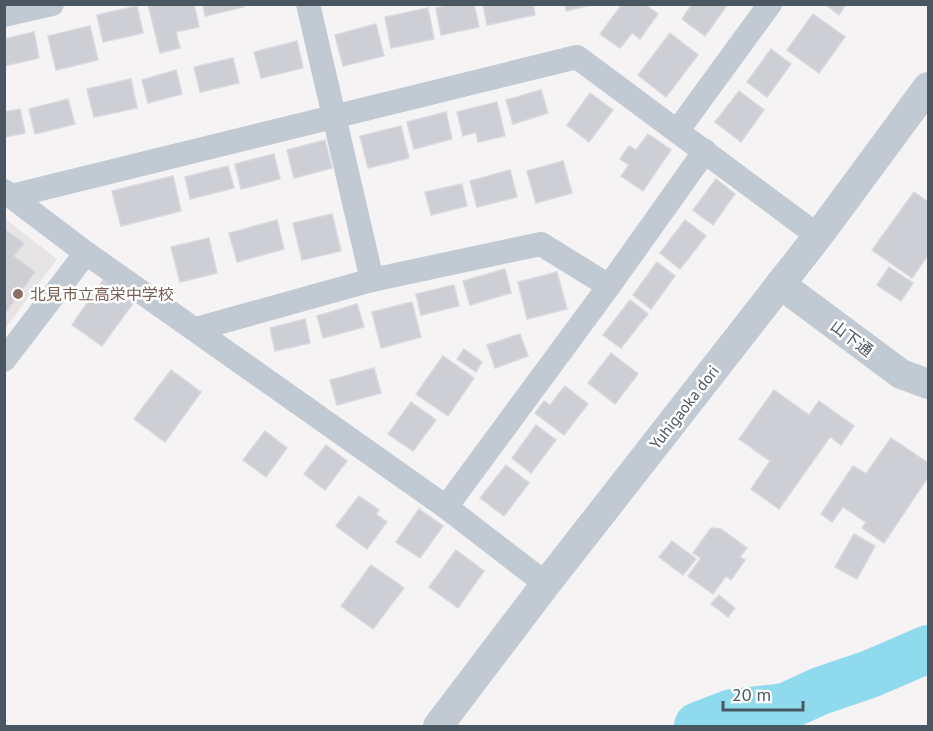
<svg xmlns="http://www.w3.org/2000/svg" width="933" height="731" font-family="'PT Sans','Noto Sans JP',sans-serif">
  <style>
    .education { fill: #e6e4e5 }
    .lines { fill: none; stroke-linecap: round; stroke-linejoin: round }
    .river { stroke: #90daee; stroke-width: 48 }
    .building { fill: #cdcfd5; stroke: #d7d9de; stroke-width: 1.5 }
    .minor { stroke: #c1cad2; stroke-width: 24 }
    .tertiary { stroke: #c1cad2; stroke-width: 30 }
    .education-dot { fill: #8d6e63; stroke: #fff; stroke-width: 2 }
    .labels { text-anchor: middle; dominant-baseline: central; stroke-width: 5; stroke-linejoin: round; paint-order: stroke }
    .education-label { font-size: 16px; fill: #785e54; stroke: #fff; text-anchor: start }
    .street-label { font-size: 16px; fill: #4a5661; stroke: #fff }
  </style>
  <rect width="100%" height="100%" fill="#f5f3f3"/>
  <!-- education -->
  <path class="education" d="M4,218L57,259L5,329H4Z"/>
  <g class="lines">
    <!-- river -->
    <path class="river" d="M698,726L732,713L785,707L820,691L870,674L928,649"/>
  </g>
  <!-- building -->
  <g class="building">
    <path d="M148,4H194L199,27L176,32L180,48L160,53Z"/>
    <path d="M203,4H243L244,7L205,16Z"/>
    <path d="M452,4H474L479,27L441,35L436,8Z"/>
    <path d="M483,4H533L535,15L487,25Z"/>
    <path d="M565,4H595L566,11Z"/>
    <path d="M622,4H644L658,14L640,39L632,33L620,48L600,34Z"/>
    <path d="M692,4H728L705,36L682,19Z"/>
    <path d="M825,4H846L839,15Z"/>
    <path d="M137,6L143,33L103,42L97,15Z"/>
    <path d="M428,8L434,39L391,48L385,17Z"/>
    <path d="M813,14L845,37L819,73L787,50Z"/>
    <path d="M376,24L384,56L343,66L335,35Z"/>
    <path d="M90,26L98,60L56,70L48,36Z"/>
    <path d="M34,32L39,58L4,66V39Z"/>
    <path d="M670,33L698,55L666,97L638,75Z"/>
    <path d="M297,41L303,68L261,78L254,52Z"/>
    <path d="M771,49L791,64L767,97L747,82Z"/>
    <path d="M233,58L239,83L200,92L194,67Z"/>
    <path d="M176,70L182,94L148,103L142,80Z"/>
    <path d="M131,79L137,108L94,117L87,89Z"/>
    <path d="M541,90L548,113L513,124L506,100Z"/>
    <path d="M739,91L764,110L741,142L715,122Z"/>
    <path d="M590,93L613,110L589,142L567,125Z"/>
    <path d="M68,99L75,124L35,134L29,109Z"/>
    <path d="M497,102L505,136L478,142L476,132L463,136L457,112Z"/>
    <path d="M20,109L25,133L4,137V112Z"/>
    <path d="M446,112L452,139L414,149L407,122Z"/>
    <path d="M401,126L409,158L368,168L360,136Z"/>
    <path d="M648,134L671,150L643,191L621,176L629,165L620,159L629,146L636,150Z"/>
    <path d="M325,140L332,168L294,178L287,150Z"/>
    <path d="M274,154L280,179L241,189L235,164Z"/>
    <path d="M563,161L572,193L536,203L527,171Z"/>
    <path d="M228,166L234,188L190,199L185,177Z"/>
    <path d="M510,170L517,197L477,207L470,181Z"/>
    <path d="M173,176L181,211L121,226L112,191Z"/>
    <path d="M716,179L735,194L713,225L693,210Z"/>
    <path d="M462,184L467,206L431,215L425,192Z"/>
    <path d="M914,192L928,202V255L912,278L872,250Z"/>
    <path d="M332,214L341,251L302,260L293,223Z"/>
    <path d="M277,220L284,249L237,262L229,233Z"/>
    <path d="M685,220L706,236L680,269L660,253Z"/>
    <path d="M5,230L24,243L14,256L35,272L4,315Z"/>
    <path d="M209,238L217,273L180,282L171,247Z"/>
    <path d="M657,262L675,276L651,309L633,295Z"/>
    <path d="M889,267L913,283L901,301L877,285Z"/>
    <path d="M505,269L511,293L470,305L463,281Z"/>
    <path d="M557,272L567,309L527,319L518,282Z"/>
    <path d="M103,280L134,302L102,346L72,325Z"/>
    <path d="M454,285L459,306L421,315L416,294Z"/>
    <path d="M630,300L648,314L621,348L603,335Z"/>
    <path d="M412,302L421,337L381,348L372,312Z"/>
    <path d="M357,304L364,327L323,338L317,316Z"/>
    <path d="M305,319L310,343L275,351L270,328Z"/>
    <path d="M520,334L528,356L495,368L487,345Z"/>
    <path d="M464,349L482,362L476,372L457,359Z"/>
    <path d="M611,353L638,374L615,404L588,383Z"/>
    <path d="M443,356L474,378L448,416L416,394Z"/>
    <path d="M374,368L381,393L337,405L330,380Z"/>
    <path d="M171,370L201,392L165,442L134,419Z"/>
    <path d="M565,386L588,404L564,435L535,413L544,401L550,405Z"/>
    <path d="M774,390L809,415L819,401L854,426L841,445L830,437L779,509L751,489L770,461L739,439Z"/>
    <path d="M411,402L436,420L413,451L388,434Z"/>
    <path d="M536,425L556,440L531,473L512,458Z"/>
    <path d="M265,431L287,448L266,477L243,460Z"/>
    <path d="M891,438L928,463V477L884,543L862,528L866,522L843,507L832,522L821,514L853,466L866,474Z"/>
    <path d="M326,445L347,461L325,490L304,474Z"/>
    <path d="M506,465L529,483L504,516L480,498Z"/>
    <path d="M359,496L379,510L376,514L387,522L367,549L336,526Z"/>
    <path d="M419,509L443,526L420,558L396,542Z"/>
    <path d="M711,528L721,529L747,548L740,557L745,560L731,580L726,576L713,594L688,576L701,558L693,553Z"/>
    <path d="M854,534L875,546L857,579L835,567Z"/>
    <path d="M672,541L696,559L683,575L659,557Z"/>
    <path d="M456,550L484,571L458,608L429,587Z"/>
    <path d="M371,565L404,588L373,629L341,606Z"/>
    <path d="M719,595L735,608L728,617L711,604Z"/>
  </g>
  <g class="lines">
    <!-- minor -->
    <g class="minor">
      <path d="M308,4L372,280"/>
      <path d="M4,15L52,4"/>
      <path d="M678,130L770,4"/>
      <path d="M4,191L86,253L446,507L546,584"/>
      <path d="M12,196L577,57L818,236"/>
      <path d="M196,329L372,280L541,244L609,286"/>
      <path d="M4,360L86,253"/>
      <path d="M446,507L609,286L705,151"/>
    </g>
    <!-- tertiary -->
    <g class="tertiary">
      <path d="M780,284L901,374L928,384"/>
      <path d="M438,726L546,584L818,236L928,87"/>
    </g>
  </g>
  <!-- markers -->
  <circle class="education-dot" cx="18" cy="294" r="6"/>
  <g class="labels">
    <!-- education labels -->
    <g class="education-label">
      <text x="30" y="294">北見市立高栄中学校</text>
    </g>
    <!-- street labels -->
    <g class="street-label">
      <text transform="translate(852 338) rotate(37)">山下通</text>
      <text transform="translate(684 407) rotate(-52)">Yuhigaoka dori</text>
    </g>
  </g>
  <!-- border -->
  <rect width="933" height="731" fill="none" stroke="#4a5661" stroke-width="12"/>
  <!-- scale -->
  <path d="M723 701v9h80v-9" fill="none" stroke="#4a5661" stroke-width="3"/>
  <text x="732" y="701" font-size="18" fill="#4a5661" stroke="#ffffff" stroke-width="4.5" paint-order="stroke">20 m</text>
</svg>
